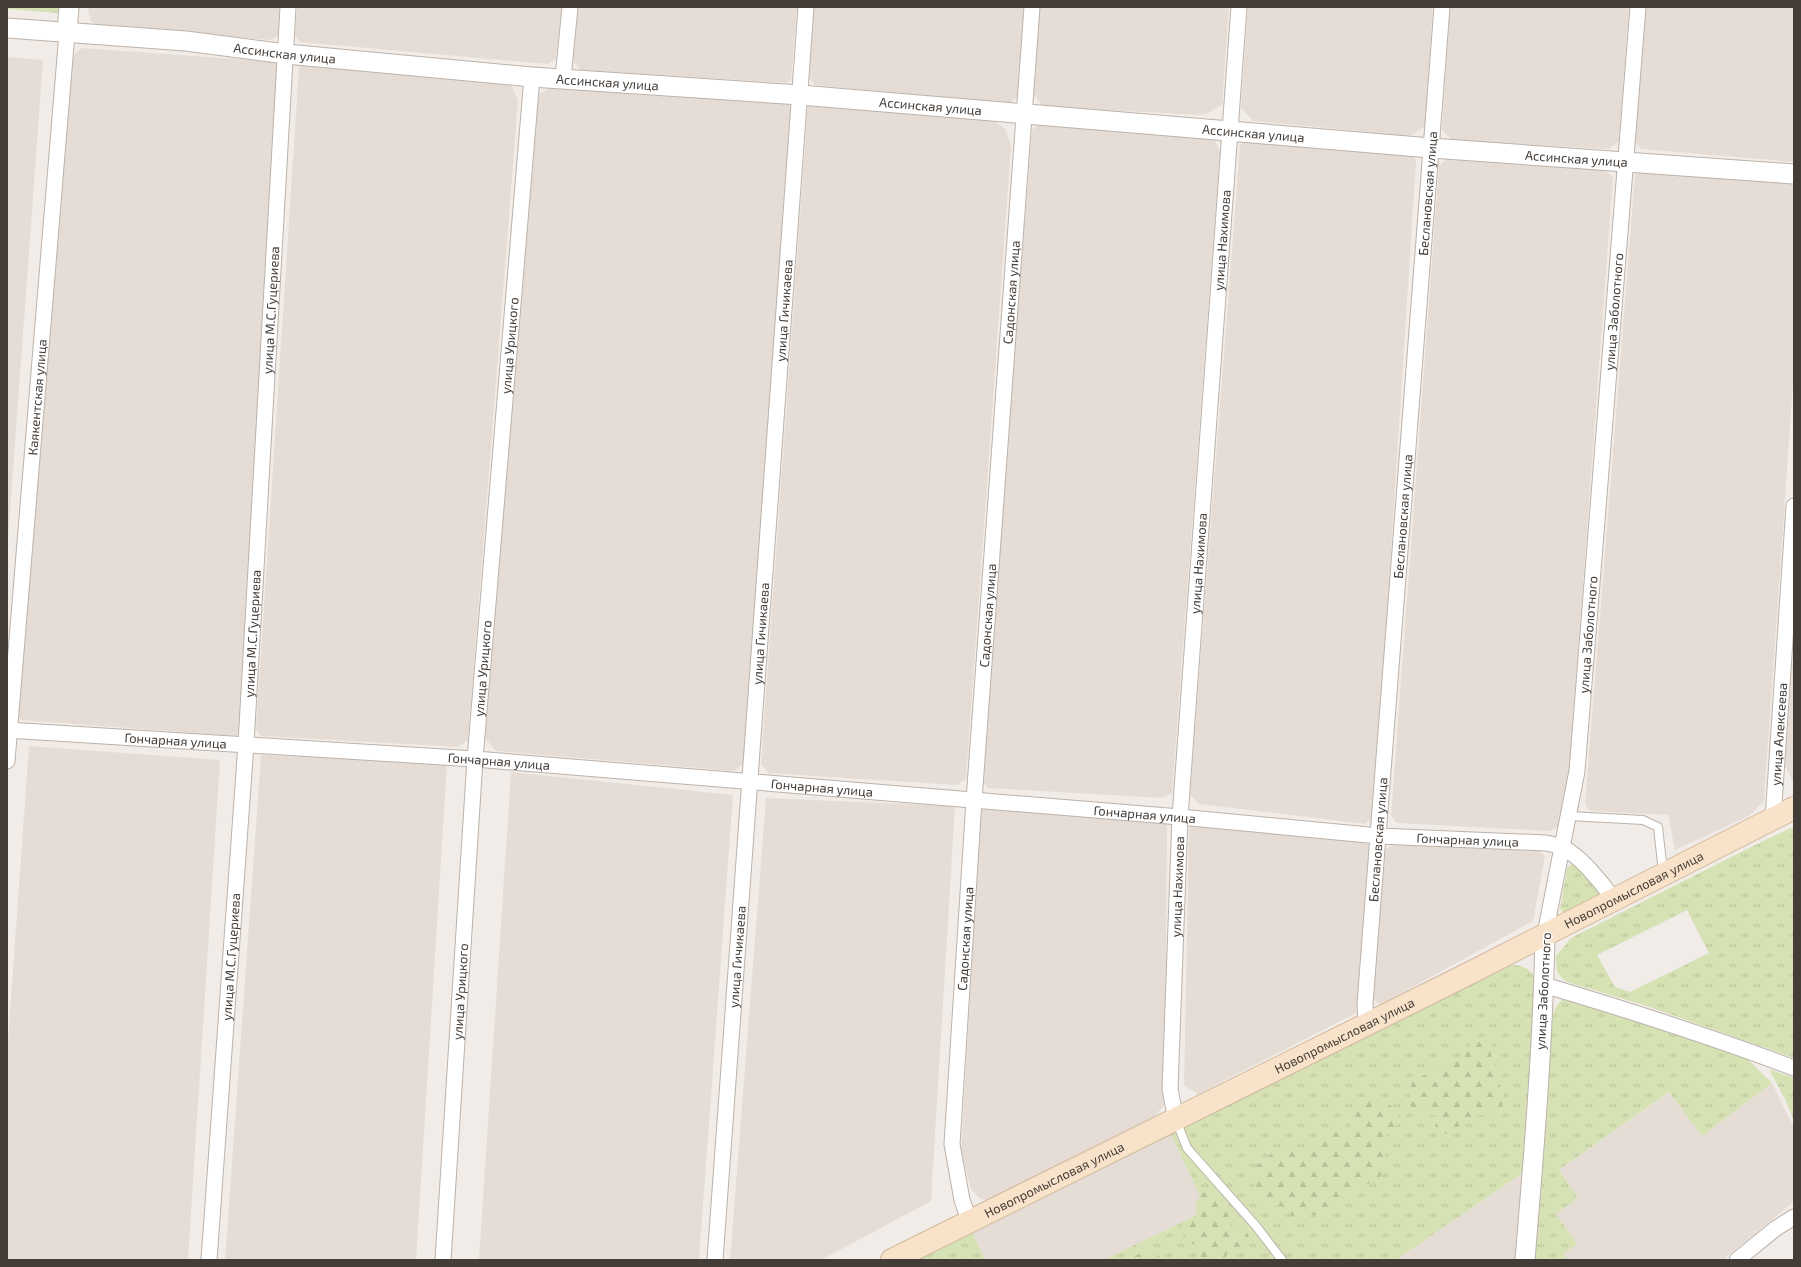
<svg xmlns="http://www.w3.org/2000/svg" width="1801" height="1267" font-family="'Exo 2',sans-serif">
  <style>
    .residential { fill: #e5ddd5 }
    .grass { fill: url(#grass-tufts); fill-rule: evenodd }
    .forest { fill: url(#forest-firs) }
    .park { fill: url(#park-crowns) }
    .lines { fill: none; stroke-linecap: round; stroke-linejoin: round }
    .service-casing { stroke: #bcb2aa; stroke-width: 10 }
    .minor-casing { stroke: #bcb2aa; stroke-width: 17 }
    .tertiary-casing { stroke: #bcb2aa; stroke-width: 21 }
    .secondary-casing { stroke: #cfb89d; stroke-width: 24 }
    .service { stroke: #fff; stroke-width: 8 }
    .minor { stroke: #fff; stroke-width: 15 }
    .tertiary { stroke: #fff; stroke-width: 19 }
    .secondary { stroke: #f8e3ca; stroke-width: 22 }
    .labels { text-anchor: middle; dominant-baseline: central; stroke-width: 3; stroke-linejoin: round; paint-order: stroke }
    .street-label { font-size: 13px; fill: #433c37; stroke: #fff }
  </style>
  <defs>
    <pattern id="grass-tufts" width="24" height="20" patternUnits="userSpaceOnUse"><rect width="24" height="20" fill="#d6e1b4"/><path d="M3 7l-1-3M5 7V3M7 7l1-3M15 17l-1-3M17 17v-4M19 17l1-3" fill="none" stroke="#b9c29b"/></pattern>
    <pattern id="forest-firs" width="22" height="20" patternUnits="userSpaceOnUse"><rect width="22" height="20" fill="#d6e1b4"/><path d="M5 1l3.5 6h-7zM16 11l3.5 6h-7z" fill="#b9c29b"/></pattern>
    <pattern id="park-crowns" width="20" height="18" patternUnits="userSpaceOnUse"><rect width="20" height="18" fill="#d6e1b4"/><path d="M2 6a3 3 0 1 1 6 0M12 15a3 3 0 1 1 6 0" fill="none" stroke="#b9c29b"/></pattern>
  </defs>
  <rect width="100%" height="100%" fill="#f1ece7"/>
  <!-- residential -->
  <g class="residential">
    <path d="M88,7H281L279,34L272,40L96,25L90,20Z"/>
    <path d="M297,7H562L556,59L548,64L300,42L295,36Z"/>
    <path d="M575,7H797L791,80L787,83L581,70L570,58Z"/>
    <path d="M814,7H1024L1017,97L1008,104L815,85L809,78Z"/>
    <path d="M1040,7H1229L1222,105L1204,115L1043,107L1034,94Z"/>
    <path d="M1248,7H1433L1425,126L1410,136L1253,121L1241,108Z"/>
    <path d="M1450,7H1629L1619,141L1609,149L1452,140L1442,130Z"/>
    <path d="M1644,7H1794V162L1641,149L1634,140Z"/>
    <path d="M82,48L276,62L280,68L240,732L236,736L22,720L17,716L73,56Z"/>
    <path d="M7,57L43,60L7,553Z"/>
    <path d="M307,62L511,85L518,100L468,740L458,747L261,736L256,729L299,67Z"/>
    <path d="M551,87L785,100L792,108L744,763L734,771L496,751L485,738L537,96Z"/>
    <path d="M808,104L994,120L1006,130L1011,146L966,779L957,785L768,773L761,764Z"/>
    <path d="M1042,121L1202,134L1214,139L1220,152L1172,793L1161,798L988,788L981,780L1032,130Z"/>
    <path d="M1248,139L1412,153L1416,161L1374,817L1365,824L1199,804L1190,795L1240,145Z"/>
    <path d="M1449,157L1603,169L1613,177L1569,772L1558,827L1549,831L1397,823L1391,816L1439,166Z"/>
    <path d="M1641,167L1794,180V369L1764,801L1749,816L1675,850L1668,815L1590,811L1585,804L1635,175Z"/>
    <path d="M1794,639V783L1785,766Z"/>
    <path d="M29,746L220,760L188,1260H7V1054Z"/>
    <path d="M261,755L447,763L416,1260H225Z"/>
    <path d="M511,772L733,795L699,1260H479Z"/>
    <path d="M766,798L955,806L931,1201L821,1260H730Z"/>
    <path d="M981,806L1157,815L1167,826L1165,1104L1153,1118L990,1200L980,1199L971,1189L961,1150Z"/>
    <path d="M1198,820L1365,838L1371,850L1356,1013L1198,1094L1184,1085L1189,829Z"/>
    <path d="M1397,842L1533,846L1545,856L1533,921L1380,1005L1372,998L1385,850Z"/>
    <path d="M1772,1083L1793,1126L1794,1135V1199L1792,1203L1723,1260H1568L1563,1254L1556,1214L1578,1198L1559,1170L1670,1092L1702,1136Z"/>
    <path d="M1170,1133L1207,1210L1104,1260H985L972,1232Z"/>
    <path d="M1524,1172L1517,1260H1396Z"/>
  </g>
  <!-- grass -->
  <g class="grass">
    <path d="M1794,827V1058L1644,1005L1567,982C1556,974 1556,970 1556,956L1571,938L1769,838ZM1687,910L1709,953L1630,992L1615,987L1597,955Z"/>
    <path d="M1574,864L1578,865L1602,895L1563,913L1560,908L1567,869L1570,865Z"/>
    <path d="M1514,965C1529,967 1534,972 1537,987L1524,1172L1396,1260H1104L1207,1210L1170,1133L1504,967Z"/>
    <path d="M1564,999H1576L1744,1056L1772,1083L1702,1136L1669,1092L1559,1170L1578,1198L1556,1214L1577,1244L1564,1254L1568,1260H1533L1551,1027C1553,1016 1554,1004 1564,999Z"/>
    <path d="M1769,1069L1794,1078V1121L1785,1099Z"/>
    <path d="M972,1232L985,1260H916Z"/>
  </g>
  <!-- forest -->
  <g class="forest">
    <path d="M1481,1041L1492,1044L1491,1060L1499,1070L1498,1081L1503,1092L1504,1104L1500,1109L1483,1115L1472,1116L1453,1131L1442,1135L1437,1132L1435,1126L1438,1117L1427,1112L1429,1107L1415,1108L1410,1106V1089L1414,1078L1430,1074L1435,1071L1439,1062L1444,1059L1460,1058L1471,1044Z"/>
    <path d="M1367,1098C1381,1098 1384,1104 1397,1108L1401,1118L1399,1123L1386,1135L1384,1168L1379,1179C1369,1184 1357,1188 1348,1194C1329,1207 1339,1215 1310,1215C1303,1215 1298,1217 1291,1216C1281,1206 1284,1204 1269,1208C1260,1199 1247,1181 1255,1167C1258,1163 1263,1162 1267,1158C1272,1153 1274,1149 1281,1147C1293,1145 1299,1157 1313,1148C1320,1144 1324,1136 1332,1133C1338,1130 1349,1129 1353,1122C1356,1117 1358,1106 1361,1099Z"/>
    <path d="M1218,1192L1223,1193L1228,1203L1229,1224L1233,1227L1247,1232L1249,1237L1245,1250L1239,1253H1228L1224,1260H1199L1202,1246C1184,1243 1185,1241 1181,1224L1186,1221L1196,1219V1203L1201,1193Z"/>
    <path d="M1149,1251H1155L1162,1260H1167H1122Z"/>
  </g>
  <!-- park -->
  <path class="park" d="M7,7H60V13L7,9Z"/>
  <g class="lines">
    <defs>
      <g id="service">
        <path d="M1569,816L1643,820L1658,827L1663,872"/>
        <path d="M1176,1120L1187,1148L1256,1226L1282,1260"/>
      </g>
      <g id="minor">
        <path d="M563,78L570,7"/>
        <path id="s1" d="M7,730L475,759L1180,817L1379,836L1546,843C1551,844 1556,845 1561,847C1579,854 1603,884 1614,900"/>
        <path id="s2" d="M7,761L67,33"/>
        <path id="s3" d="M1773,819L1794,506"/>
        <path id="s4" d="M1545,934L1577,771L1638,7"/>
        <path d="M1544,985C1628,1010 1712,1037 1794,1068"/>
        <path id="s5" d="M1366,1025L1365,1004L1442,7"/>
        <path id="s6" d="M1176,1120L1170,1089L1180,817L1239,7"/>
        <path id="s7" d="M970,1223L962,1200L952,1144L974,800L1032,7"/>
        <path id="s8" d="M209,1260L246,744L288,7"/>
        <path id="s9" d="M443,1260L475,759L532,77"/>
        <path id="s10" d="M715,1260L806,7"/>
        <path d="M1737,1260L1775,1229L1794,1217"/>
      </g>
      <g id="tertiary">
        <path id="s11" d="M7,28L186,41L286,54L532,77L800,95L1431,148L1794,174"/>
        <path d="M67,33L69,7"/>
        <path d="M1525,1260C1534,1152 1543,1043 1545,934"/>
      </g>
      <g id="secondary">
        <path id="s12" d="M892,1260L1458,979L1794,808"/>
      </g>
    </defs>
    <!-- service casing -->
    <use href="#service" class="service-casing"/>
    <!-- minor casing -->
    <use href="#minor" class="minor-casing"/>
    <!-- tertiary casing -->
    <use href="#tertiary" class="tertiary-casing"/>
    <!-- secondary casing -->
    <use href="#secondary" class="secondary-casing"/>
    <!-- service -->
    <use href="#service" class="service"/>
    <!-- minor -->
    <use href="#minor" class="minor"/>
    <!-- tertiary -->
    <use href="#tertiary" class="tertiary"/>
    <!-- secondary -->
    <use href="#secondary" class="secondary"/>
  </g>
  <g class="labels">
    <!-- street labels -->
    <g class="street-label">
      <text stroke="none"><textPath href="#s11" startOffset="279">Ассинская улица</textPath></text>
      <text stroke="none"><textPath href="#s11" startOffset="603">Ассинская улица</textPath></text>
      <text stroke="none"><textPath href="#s11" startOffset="927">Ассинская улица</textPath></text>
      <text stroke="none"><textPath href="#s11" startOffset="1251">Ассинская улица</textPath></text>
      <text stroke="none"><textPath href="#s11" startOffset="1575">Ассинская улица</textPath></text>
      <text stroke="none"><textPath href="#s5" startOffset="834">Беслановская улица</textPath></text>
      <text stroke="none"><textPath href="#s6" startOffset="882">улица Нахимова</textPath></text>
      <text stroke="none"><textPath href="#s7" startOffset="935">Садонская улица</textPath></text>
      <text stroke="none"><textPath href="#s8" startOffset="952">улица М.С.Гуцериева</textPath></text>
      <text stroke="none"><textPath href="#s10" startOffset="952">улица Гичикаева</textPath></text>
      <text stroke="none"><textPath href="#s4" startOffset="627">улица Заболотного</textPath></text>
      <text stroke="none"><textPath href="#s9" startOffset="917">улица Урицкого</textPath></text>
      <text stroke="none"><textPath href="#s2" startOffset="365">Каякентская улица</textPath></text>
      <text stroke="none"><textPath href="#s5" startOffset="510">Беслановская улица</textPath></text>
      <text stroke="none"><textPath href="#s6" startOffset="558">улица Нахимова</textPath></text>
      <text stroke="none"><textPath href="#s7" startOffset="611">Садонская улица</textPath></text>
      <text stroke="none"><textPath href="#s8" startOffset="628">улица М.С.Гуцериева</textPath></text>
      <text stroke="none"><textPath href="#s10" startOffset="628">улица Гичикаева</textPath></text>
      <text stroke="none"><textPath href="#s4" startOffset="303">улица Заболотного</textPath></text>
      <text stroke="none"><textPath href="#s9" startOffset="593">улица Урицкого</textPath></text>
      <text stroke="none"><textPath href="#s3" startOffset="85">улица Алексеева</textPath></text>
      <text stroke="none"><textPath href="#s1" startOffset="169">Гончарная улица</textPath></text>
      <text stroke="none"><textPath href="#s1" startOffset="493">Гончарная улица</textPath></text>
      <text stroke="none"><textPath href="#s1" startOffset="817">Гончарная улица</textPath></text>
      <text stroke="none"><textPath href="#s1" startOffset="1141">Гончарная улица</textPath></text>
      <text stroke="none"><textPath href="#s5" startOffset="186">Беслановская улица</textPath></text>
      <text stroke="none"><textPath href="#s1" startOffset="1465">Гончарная улица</textPath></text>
      <text stroke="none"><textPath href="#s6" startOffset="234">улица Нахимова</textPath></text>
      <text stroke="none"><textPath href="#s12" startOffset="829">Новопромысловая улица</textPath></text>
      <text stroke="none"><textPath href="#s7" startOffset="287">Садонская улица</textPath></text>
      <text stroke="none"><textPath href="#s8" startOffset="304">улица М.С.Гуцериева</textPath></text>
      <text stroke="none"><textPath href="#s10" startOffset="304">улица Гичикаева</textPath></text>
      <text stroke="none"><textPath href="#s9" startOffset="269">улица Урицкого</textPath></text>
      <text transform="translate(1543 991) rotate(-87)">улица Заболотного</text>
      <text stroke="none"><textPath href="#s12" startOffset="505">Новопромысловая улица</textPath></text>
      <text stroke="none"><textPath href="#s12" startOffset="181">Новопромысловая улица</textPath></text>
    </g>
  </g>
  <!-- border -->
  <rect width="1801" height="1267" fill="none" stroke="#433c37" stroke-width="16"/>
</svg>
